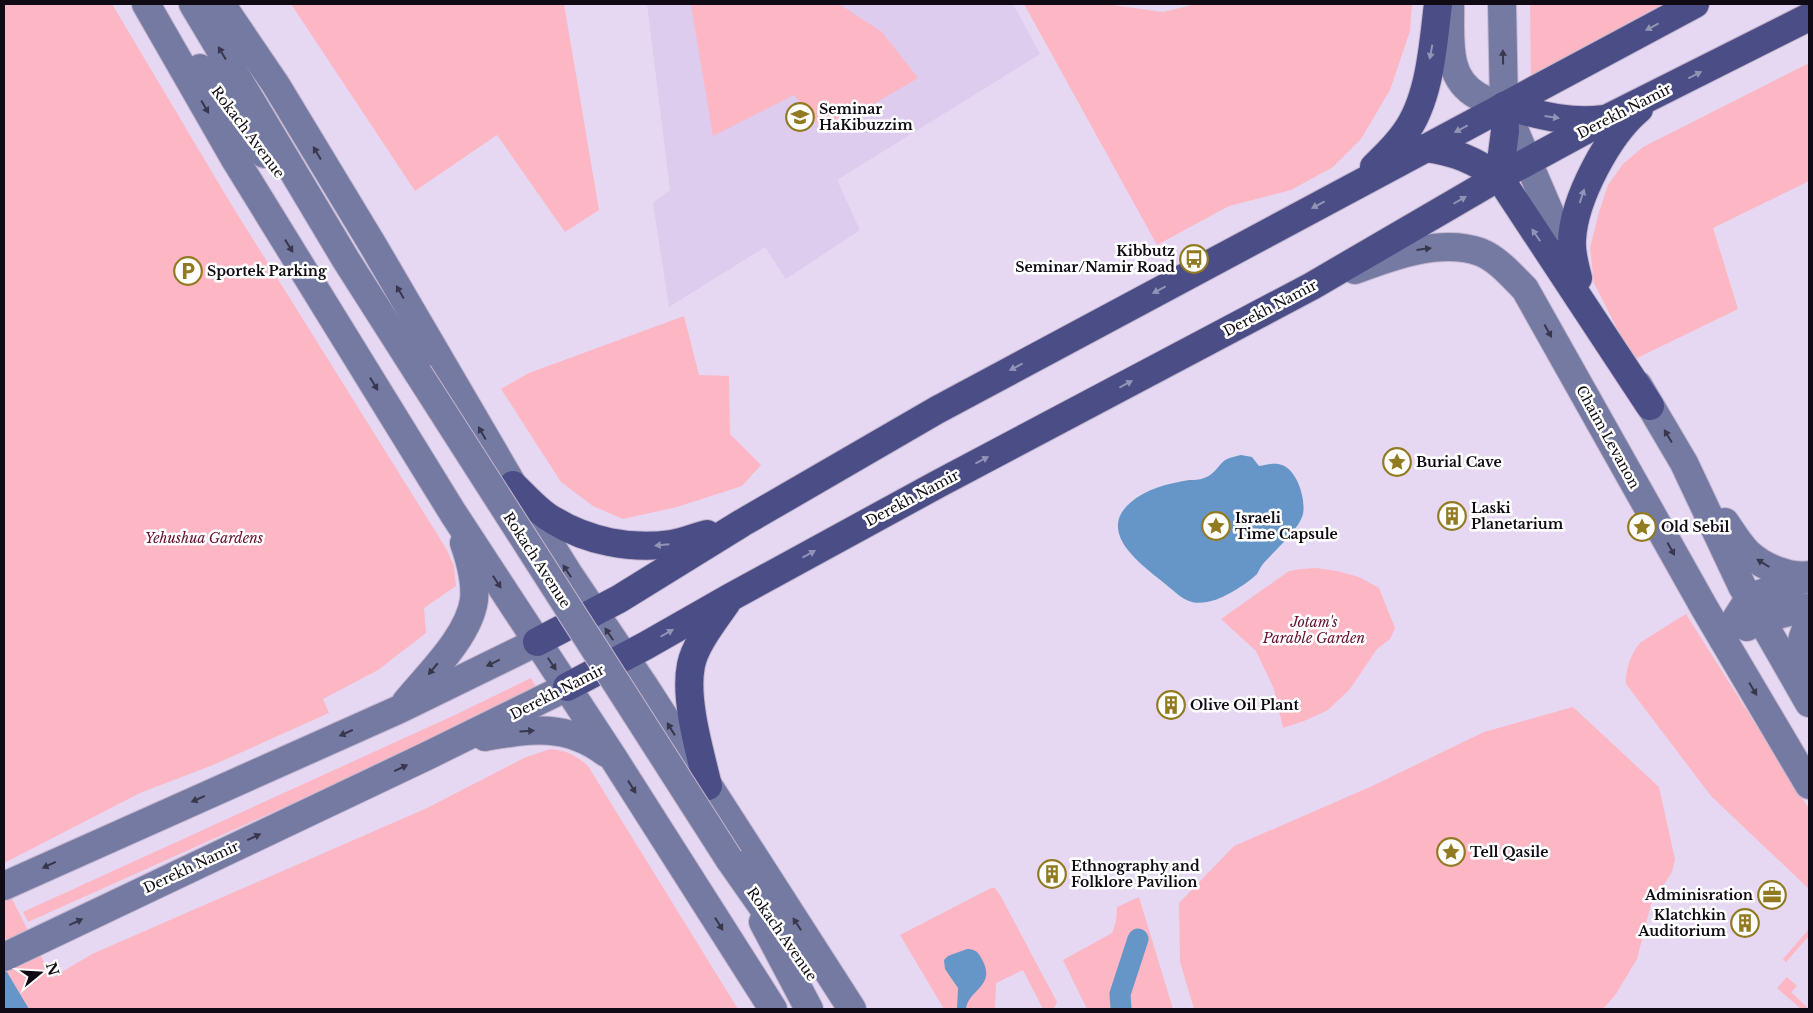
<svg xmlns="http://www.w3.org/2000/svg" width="1813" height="1013" font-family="'Libre Baskerville',serif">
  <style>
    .built { fill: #ddcced }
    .green { fill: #fdb6c3 }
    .water { fill: #6696c8 }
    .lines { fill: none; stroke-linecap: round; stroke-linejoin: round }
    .canal { stroke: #6696c8; stroke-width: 21 }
    .secondary-casing { stroke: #c4b7cf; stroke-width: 30 }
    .highway-casing { stroke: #c4b7cf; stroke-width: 30 }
    .secondary { stroke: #757aa3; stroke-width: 28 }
    .highway { stroke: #4a4d86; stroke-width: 28 }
    .secondary-bridge-casing { stroke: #c4b7cf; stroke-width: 30; stroke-linecap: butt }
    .secondary-bridge { stroke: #757aa3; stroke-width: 28 }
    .oneway { fill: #9294b6 }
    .oneway2 { fill: #38374d }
    .labels { text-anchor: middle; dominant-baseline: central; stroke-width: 5; stroke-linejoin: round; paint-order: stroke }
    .poi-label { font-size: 14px; font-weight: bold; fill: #0f0a13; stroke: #fff; text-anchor: start }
    .street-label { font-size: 14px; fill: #0f0a13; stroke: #fff }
    .park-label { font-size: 14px; font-style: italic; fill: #670f2e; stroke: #fff }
  </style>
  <rect width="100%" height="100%" fill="#e6d8f3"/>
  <!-- built -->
  <path class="built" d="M647,4H1013L1040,54L837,180L860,230L786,279L765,247L669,307L653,203L670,190Z"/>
  <!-- green -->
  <g class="green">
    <path d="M4,4H112L231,204L447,550L454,566L456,586L424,608L426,633L378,670L323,699L329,713L213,765L140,793L4,863Z"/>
    <path d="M291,4H564L599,210L565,232L497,135L415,191Z"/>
    <path d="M697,4H839L882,32L918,78L860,112L822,129L794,95L713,136L691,5Z"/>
    <path d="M1024,4H1105L1163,12L1196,4H1412L1410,31L1390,90L1361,139L1333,167L1291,190L1229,206L1157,245Z"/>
    <path d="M1530,4H1683L1531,79Z"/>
    <path d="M1809,63V181L1713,228L1738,309L1633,360L1594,283L1590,248L1599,212L1608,185L1623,164L1643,147Z"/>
    <path d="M684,316L699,375L729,376L730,434L761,465L742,486L677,507L623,519L593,506L561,482L501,389L529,373Z"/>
    <path d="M1316,568L1337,571L1359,577L1379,588L1395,628L1390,639L1377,649L1350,689L1328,710L1304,721L1283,728L1274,689L1256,651L1221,619L1289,571L1301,569Z"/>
    <path d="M1686,614L1809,809V889L1711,796L1626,684C1625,671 1631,652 1641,642Z"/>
    <path d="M531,678L537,689L463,727L28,922L23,912L457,714Z"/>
    <path d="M1573,707L1659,787L1675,859L1672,872L1651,904L1637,959L1616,994L1603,1009H1194L1180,962L1179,903L1234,846L1370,787L1484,732Z"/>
    <path d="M550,749C565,750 576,755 588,766L738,1009H29L4,967V883L52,978L92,954L427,808L524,758Z"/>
    <path d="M991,888H995L1000,895L1057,1002L1054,1009H1043L1023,970L996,983L995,1009H944L900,935Z"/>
    <path d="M1139,897L1173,1009H1087L1063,960L1112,933L1116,921L1117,907Z"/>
    <path d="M1809,929V936L1786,962L1783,959Z"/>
    <path d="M1787,977L1797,986L1791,992L1807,1007L1805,1009H1801L1777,988Z"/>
  </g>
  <!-- water -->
  <g class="water">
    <path d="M1241,455L1252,457L1259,466C1267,465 1274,462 1282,465C1297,470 1306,499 1303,514C1299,530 1273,552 1263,564C1260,567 1259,571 1257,574C1248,583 1227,596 1215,600C1208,602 1199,604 1192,602C1182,600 1172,589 1164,583C1142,565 1096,533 1130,503C1147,488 1167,484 1189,480C1194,480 1199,480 1204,478C1215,475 1219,463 1227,459C1231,457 1237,456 1241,455Z"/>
    <path d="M967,949C974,949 977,951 980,956C999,986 969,988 966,1009H957L958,988L945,969L944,960L948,956Z"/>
    <path d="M4,967L29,1009H4Z"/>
  </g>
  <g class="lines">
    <!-- canal -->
    <path class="canal" d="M1121,1009L1120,994L1138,939"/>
    <defs>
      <g id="secondary">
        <path d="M146,4L236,161L453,513L614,759L773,1009"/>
        <path d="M193,4L346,260L418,373"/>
        <path d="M221,4L276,85L374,247L513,485L568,573L645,687L852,1009"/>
        <path d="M1450,4C1451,37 1444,78 1478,96C1486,101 1496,103 1504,106"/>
        <path d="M1502,4L1504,106L1574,269"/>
        <path d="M200,68L264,154"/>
        <path d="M1355,270C1392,256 1441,238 1480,252C1498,259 1512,276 1525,289L1705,609L1809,785"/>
        <path d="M1638,385L1684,463L1742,586L1809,703"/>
        <path d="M1725,522C1732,532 1739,544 1748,553C1763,567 1789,578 1809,575"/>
        <path d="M1747,627L1762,619L1809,607"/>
        <path d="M1723,639L1750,597L1808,578"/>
        <path d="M1803,683C1798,661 1798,643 1809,623"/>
        <path d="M406,702C429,674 469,636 474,600C476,581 470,560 464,543"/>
        <path d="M485,737C531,729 567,723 606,753"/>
        <path d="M729,859L783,936"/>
        <path d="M4,886L400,709L537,642"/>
        <path d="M763,922L809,1009"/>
        <path d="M4,957L429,755L567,687"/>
      </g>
      <g id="highway">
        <path d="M1504,106C1536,114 1570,124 1603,119"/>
        <path d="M1425,148C1454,151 1475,161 1499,177L1650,406"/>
        <path d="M1374,167C1385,156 1396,146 1405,133C1430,99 1433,45 1438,4"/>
        <path d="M1499,177L1505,131L1504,106"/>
        <path d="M1578,278C1575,266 1571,253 1572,240C1574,199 1608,135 1639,109"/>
        <path d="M513,485C525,496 538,512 553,520C587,541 631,550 671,544C683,542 695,537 707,534"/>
        <path d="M537,642L619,599L742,523L937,410L1695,4"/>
        <path d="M567,687L645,646L731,597L938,484L1312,286L1499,177L1608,118L1809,17"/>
        <path d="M708,786C700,752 684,700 691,665C695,644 715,620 727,602"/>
      </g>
    </defs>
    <!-- secondary casing -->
    <use href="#secondary" class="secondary-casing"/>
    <!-- highway casing -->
    <use href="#highway" class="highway-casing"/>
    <!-- secondary -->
    <use href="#secondary" class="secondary"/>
    <!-- highway -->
    <use href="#highway" class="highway"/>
    <defs>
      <path id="secondary-bridge" d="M418,373L729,859"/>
    </defs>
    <!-- secondary-bridge casing -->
    <use href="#secondary-bridge" class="secondary-bridge-casing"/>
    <!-- secondary-bridge -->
    <use href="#secondary-bridge" class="secondary-bridge"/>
  </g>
  <!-- one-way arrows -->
  <defs><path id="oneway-solid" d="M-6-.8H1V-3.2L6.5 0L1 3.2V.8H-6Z" transform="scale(1.25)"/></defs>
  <g class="oneway">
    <use href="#oneway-solid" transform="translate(1652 27) rotate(152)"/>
    <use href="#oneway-solid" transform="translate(1431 52) rotate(100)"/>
    <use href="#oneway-solid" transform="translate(1695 75) rotate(-27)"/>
    <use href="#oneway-solid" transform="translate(1552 117) rotate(8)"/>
    <use href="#oneway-solid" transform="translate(1461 129) rotate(152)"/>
    <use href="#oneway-solid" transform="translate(1582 196) rotate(-72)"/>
    <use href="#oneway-solid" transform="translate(1460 200) rotate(-30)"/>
    <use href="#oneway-solid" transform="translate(1318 205) rotate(152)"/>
    <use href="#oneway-solid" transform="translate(1536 235) rotate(-124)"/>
    <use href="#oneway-solid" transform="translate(1159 290) rotate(152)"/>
    <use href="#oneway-solid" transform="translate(1016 367) rotate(152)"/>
    <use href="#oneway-solid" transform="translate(1126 384) rotate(-28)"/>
    <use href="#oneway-solid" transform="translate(982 460) rotate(-28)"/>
    <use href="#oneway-solid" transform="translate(662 545) rotate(175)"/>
    <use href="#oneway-solid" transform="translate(809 554) rotate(-29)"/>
    <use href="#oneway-solid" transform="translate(667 633) rotate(-30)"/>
  </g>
  <g class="oneway2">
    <use href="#oneway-solid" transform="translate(222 53) rotate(-121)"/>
    <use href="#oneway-solid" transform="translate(1503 57) rotate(-91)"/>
    <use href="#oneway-solid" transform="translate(205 107) rotate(60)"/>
    <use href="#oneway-solid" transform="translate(317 153) rotate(-121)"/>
    <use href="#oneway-solid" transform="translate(289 246) rotate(58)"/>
    <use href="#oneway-solid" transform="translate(1424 249) rotate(-7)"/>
    <use href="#oneway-solid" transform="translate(400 292) rotate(-120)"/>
    <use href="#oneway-solid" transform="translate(1548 331) rotate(61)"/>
    <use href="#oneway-solid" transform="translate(374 384) rotate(58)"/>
    <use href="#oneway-solid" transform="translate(482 433) rotate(-120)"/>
    <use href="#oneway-solid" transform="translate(1668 436) rotate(-121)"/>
    <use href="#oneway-solid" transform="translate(1671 549) rotate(61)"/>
    <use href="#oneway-solid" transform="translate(1763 563) rotate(-148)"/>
    <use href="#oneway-solid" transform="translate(567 571) rotate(-123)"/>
    <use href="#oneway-solid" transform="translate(497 582) rotate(57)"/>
    <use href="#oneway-solid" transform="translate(609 634) rotate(-124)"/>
    <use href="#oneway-solid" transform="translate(493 663) rotate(154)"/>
    <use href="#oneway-solid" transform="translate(552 664) rotate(56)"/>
    <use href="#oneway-solid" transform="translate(433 669) rotate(130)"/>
    <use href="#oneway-solid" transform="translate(1753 689) rotate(59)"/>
    <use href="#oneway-solid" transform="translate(671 729) rotate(-122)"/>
    <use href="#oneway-solid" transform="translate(527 731) rotate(-3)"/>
    <use href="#oneway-solid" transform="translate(346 733) rotate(156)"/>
    <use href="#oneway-solid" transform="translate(401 768) rotate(-25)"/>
    <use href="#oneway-solid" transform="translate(632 787) rotate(58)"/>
    <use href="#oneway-solid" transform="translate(198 799) rotate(156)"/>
    <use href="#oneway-solid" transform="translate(254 837) rotate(-25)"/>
    <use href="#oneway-solid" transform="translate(49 865) rotate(155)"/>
    <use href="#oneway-solid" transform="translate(76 922) rotate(-25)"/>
    <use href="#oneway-solid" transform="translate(719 924) rotate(58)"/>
    <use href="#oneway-solid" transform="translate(797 924) rotate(-123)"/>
  </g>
  <!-- icons -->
  <defs>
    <symbol id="university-ring" viewBox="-11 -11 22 22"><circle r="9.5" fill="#fff" stroke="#917a20" stroke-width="1.5"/><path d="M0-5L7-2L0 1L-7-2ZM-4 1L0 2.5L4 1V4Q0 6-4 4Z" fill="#917a20"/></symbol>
    <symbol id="bus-ring" viewBox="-11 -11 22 22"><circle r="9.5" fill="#fff" stroke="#917a20" stroke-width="1.5"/><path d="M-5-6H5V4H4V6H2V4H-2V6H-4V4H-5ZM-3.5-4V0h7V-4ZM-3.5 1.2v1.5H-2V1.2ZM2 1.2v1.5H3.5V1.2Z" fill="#917a20"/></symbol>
    <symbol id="parking-ring" viewBox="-11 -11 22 22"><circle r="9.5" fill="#fff" stroke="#917a20" stroke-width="1.5"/><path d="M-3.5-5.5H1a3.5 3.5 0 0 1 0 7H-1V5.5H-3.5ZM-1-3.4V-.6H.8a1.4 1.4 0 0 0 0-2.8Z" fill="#917a20"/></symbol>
    <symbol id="sight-ring" viewBox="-11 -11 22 22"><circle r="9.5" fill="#fff" stroke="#917a20" stroke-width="1.5"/><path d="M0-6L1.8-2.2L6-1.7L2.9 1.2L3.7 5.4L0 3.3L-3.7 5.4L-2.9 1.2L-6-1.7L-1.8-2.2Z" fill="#917a20"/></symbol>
    <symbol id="building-ring" viewBox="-11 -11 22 22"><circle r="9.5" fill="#fff" stroke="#917a20" stroke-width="1.5"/><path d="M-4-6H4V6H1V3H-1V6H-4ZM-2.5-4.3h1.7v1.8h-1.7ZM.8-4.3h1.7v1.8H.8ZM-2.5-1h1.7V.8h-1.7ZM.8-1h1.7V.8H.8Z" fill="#917a20"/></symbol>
    <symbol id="office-ring" viewBox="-11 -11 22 22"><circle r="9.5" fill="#fff" stroke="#917a20" stroke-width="1.5"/><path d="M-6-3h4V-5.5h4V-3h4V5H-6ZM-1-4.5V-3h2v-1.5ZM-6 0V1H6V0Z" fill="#917a20"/></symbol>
  </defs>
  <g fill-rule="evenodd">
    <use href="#university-ring" x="784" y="101" width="32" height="32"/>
    <use href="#bus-ring" x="1178" y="243" width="32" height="32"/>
    <use href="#parking-ring" x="172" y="255" width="32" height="32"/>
    <use href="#sight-ring" x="1381" y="446" width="32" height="32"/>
    <use href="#building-ring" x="1436" y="500" width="32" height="32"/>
    <use href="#sight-ring" x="1200" y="510" width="32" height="32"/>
    <use href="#sight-ring" x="1626" y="511" width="32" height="32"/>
    <use href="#building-ring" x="1155" y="689" width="32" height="32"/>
    <use href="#sight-ring" x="1435" y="836" width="32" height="32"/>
    <use href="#building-ring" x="1036" y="858" width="32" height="32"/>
    <use href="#office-ring" x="1756" y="879" width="32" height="32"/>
    <use href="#building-ring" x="1729" y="907" width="32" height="32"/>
  </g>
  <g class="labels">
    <!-- poi labels -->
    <g class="poi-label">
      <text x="819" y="109">Seminar<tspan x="819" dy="16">HaKibuzzim</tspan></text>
      <text x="1175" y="251" text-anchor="end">Kibbutz<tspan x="1175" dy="16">Seminar/Namir Road</tspan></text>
      <text x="207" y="271">Sportek Parking</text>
      <text x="1416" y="462">Burial Cave</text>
      <text x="1471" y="508">Laski<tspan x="1471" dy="16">Planetarium</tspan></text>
      <text x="1235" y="518">Israeli<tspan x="1235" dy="16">Time Capsule</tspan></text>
      <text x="1661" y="527">Old Sebil</text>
      <text x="1190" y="705">Olive Oil Plant</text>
      <text x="1470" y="852">Tell Qasile</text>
      <text x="1071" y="866">Ethnography and<tspan x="1071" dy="16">Folklore Pavilion</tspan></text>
      <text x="1753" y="895" text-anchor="end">Adminisration</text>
      <text x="1726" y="915" text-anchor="end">Klatchkin<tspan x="1726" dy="16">Auditorium</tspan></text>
    </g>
    <!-- street labels -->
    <g class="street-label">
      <text transform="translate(1624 111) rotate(-27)">Derekh Namir</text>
      <text transform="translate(248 132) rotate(53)">Rokach Avenue</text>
      <text transform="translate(1270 308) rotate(-28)">Derekh Namir</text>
      <text transform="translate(1608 437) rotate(61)">Chaim Levanon</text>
      <text transform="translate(912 498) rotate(-28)">Derekh Namir</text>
      <text transform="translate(537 560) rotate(57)">Rokach Avenue</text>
      <text transform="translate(557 692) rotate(-27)">Derekh Namir</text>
      <text transform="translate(191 867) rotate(-25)">Derekh Namir</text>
      <text transform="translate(782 934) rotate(55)">Rokach Avenue</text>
    </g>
    <!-- park labels -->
    <g class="park-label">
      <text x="204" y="538">Yehushua Gardens</text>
      <text x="1314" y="622">Jotam's<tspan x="1314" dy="16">Parable Garden</tspan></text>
    </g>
  </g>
  <!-- border -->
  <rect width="1813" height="1013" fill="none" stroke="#0f0a13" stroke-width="10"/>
  <!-- north arrow -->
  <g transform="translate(40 973) rotate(72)" stroke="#ffffff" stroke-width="4" paint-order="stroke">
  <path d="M0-4L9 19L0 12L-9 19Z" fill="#0f0a13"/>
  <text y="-8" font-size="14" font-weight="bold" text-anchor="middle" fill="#0f0a13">N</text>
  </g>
</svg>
